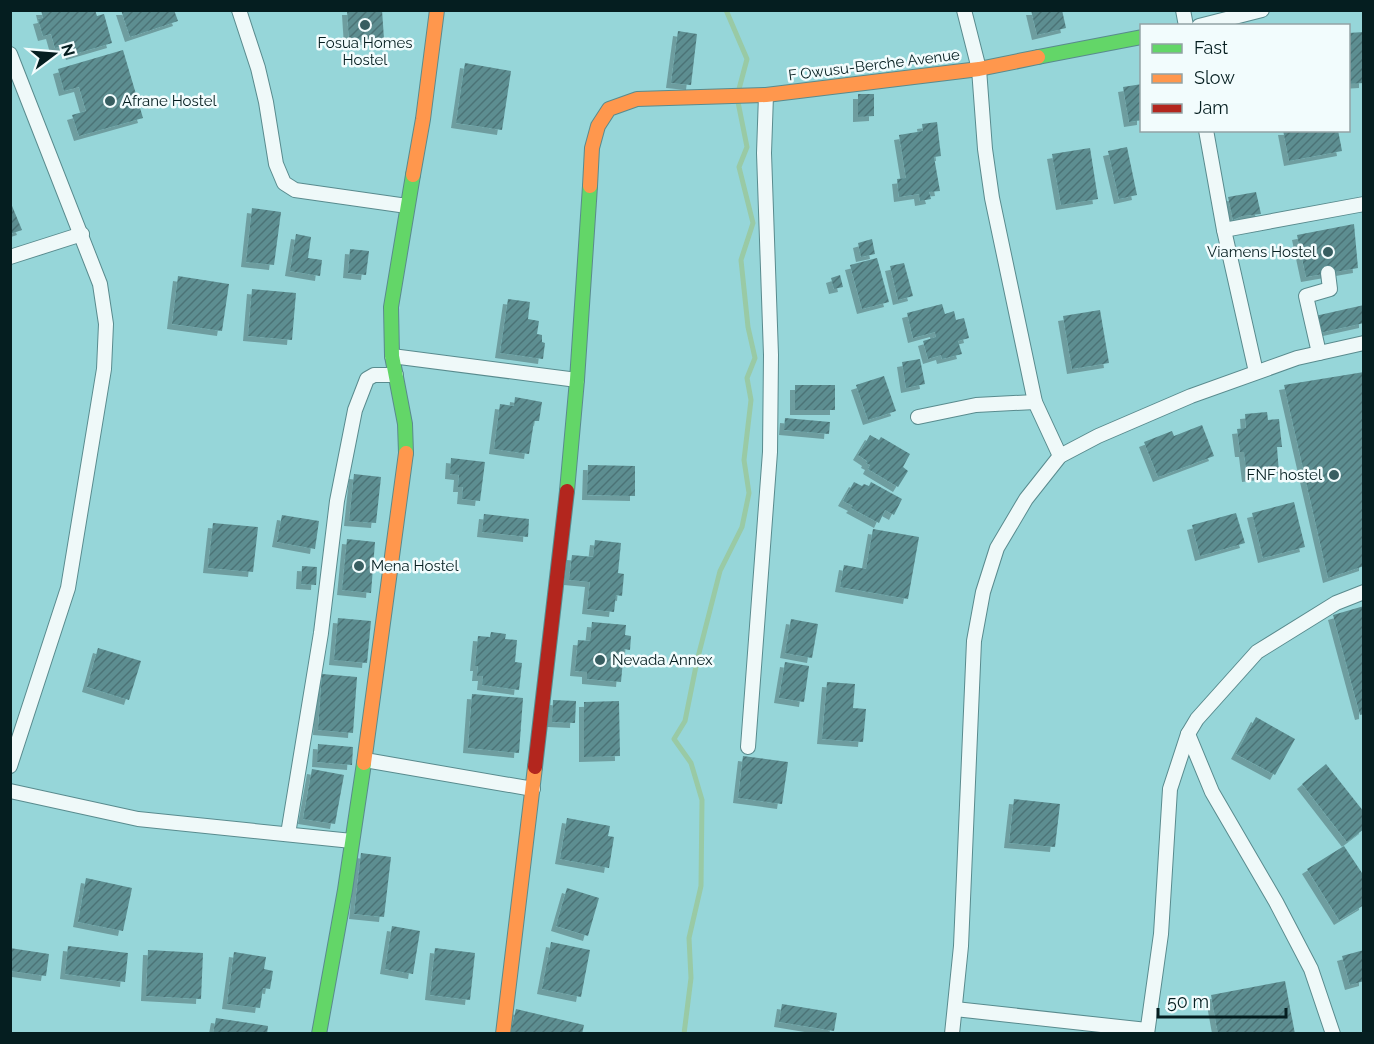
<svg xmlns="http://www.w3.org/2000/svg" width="1374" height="1044" font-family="Raleway,sans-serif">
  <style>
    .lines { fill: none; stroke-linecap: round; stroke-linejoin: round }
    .stream { stroke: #99caa5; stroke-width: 5 }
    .building { fill: url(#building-hatch); filter: url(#shadow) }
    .street-casing { stroke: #598b8e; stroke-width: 16 }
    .fast-casing { stroke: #598b8e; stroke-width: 16 }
    .slow-casing { stroke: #598b8e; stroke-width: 16 }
    .jam-casing { stroke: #598b8e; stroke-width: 16 }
    .street { stroke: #eff9f9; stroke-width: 14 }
    .fast { stroke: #63d668; stroke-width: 14 }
    .slow { stroke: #ff974d; stroke-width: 14 }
    .jam { stroke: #b3261e; stroke-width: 14 }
    .poi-dot { fill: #385e61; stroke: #f2fcfd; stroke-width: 2 }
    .labels { text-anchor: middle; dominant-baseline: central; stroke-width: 5; stroke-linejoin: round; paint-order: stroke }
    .poi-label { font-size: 15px; fill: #051e20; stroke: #f2fcfd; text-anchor: start }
    .street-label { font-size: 15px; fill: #051e20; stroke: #f2fcfd }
  </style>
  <defs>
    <pattern id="building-hatch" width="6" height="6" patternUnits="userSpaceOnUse" patternTransform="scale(1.5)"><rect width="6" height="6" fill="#5d8e91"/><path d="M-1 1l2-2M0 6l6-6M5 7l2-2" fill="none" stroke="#4b7376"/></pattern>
    <filter id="shadow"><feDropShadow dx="-5" dy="5" stdDeviation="0" flood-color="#0004"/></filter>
  </defs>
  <rect width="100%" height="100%" fill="#96d6d9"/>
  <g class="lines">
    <!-- stream -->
    <g class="stream">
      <path d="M726,10L747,59L739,89"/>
      <path d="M684,1034L691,978L689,938L701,886L702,800L691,763L674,739L685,721L697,661L720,571L742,527L749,493L744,460L751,400L747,378L755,358L748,327L741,260L753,223L739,167L747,147L738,102"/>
    </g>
  </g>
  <!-- building -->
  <g class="building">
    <path d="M41,10H95L97,16L104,14L112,43L71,55L68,45L55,48L51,34L43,36L38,19L43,18Z"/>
    <path d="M121,10H174L178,21L130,37Z"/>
    <path d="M347,10H382L384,39L349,41Z"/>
    <path d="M1031,10H1062L1066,28L1037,35Z"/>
    <path d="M678,31L697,34L691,85L671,83Z"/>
    <path d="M1364,32V83L1348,84V33Z"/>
    <path d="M123,50L143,118L79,136L72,115L86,111L79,87L64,91L58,69Z"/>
    <path d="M465,63L511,71L502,130L456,123Z"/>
    <path d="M1142,84V120L1129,122L1123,87Z"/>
    <path d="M858,94H874V116L858,117Z"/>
    <path d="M937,122L941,156L934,157L940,191L929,192L931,199L920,201L919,194L899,197L897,179L906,178L899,135L923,131L922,124Z"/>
    <path d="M1283,130H1338L1342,151L1289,161Z"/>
    <path d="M1127,147L1137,195L1119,199L1108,151Z"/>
    <path d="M1090,148L1098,199L1061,205L1052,154Z"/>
    <path d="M1256,192L1261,214L1242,216L1233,220L1228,197Z"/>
    <path d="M10,201L22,230L10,234Z"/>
    <path d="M252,208L281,212L274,265L246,262Z"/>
    <path d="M1354,224L1358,268L1306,277L1297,235Z"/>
    <path d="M296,234L311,237L308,258L322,260L320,276L290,271Z"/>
    <path d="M872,239L875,254L861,257L858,243Z"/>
    <path d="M350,249L369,251L366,275L348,273Z"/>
    <path d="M877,258L889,302L862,309L850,265Z"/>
    <path d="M904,263L913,296L898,300L890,266Z"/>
    <path d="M840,275L843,287L834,289L831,278Z"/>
    <path d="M178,276L229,284L222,331L172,324Z"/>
    <path d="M252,289L296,293L292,340L248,336Z"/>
    <path d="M508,299L530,302L528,319L539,321L537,334L542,335V342L545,343L543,359L500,353Z"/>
    <path d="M942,304L945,314L954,311L956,320L964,318L969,338L958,341L962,354L942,359L941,355L928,359L923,341L936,337L935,332L913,338L907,313Z"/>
    <path d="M1364,305V323L1319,333L1315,316Z"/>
    <path d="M1100,310L1109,363L1072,369L1063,316Z"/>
    <path d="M920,359L925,384L906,388L902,362Z"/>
    <path d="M1364,372V566L1328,578L1284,385Z"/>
    <path d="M884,376L896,411L868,420L856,385Z"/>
    <rect x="795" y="385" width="40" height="25"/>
    <path d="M515,397L542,402L539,421H534L529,454L494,449L500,404L514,406Z"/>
    <path d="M1267,412L1268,420L1279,419L1282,447H1277L1279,473L1247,477L1244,452H1240L1237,429L1246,428L1245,414Z"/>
    <path d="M785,418L830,422L829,434L784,430Z"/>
    <path d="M1202,425L1214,456L1158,477L1144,442L1172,431L1174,436Z"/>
    <path d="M870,435L879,440L881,437L910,454L903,467L908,471L898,487L868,469L870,465L866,463L867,461L858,455Z"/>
    <path d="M451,458L485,462L480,501L462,499L463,487H458L459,475L450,474Z"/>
    <path d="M588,465L635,466V496L587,495Z"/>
    <path d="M354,474L381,477L376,523L349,521Z"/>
    <path d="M854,482L862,486L864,484L869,486L871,482L902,499L894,515L885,510L879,523L851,508L853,506L843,501Z"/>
    <path d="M1294,502L1305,547L1263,558L1252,513Z"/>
    <path d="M1236,513L1245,543L1200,556L1192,525Z"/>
    <path d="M484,514L529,519L528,537L482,532Z"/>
    <path d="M282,515L319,521L315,549L277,542Z"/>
    <path d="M213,523L258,527L253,572L208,568Z"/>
    <path d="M873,529L919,537L908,599L840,587L844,565L866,569Z"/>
    <path d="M347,539L375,542L371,593L342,590Z"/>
    <path d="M595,540L621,543L618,573L624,574L622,596L616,595L614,612L587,609L590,582L569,580L572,555L593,557Z"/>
    <path d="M302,566L317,567L316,585L301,584Z"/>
    <path d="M1364,606V714L1360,715L1333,615Z"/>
    <path d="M338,618L371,621L367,663L334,660Z"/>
    <path d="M791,619L818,624L812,658L785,653Z"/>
    <path d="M592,622L626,625L625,635L631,636L630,650L624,649L621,682L587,679V672L575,671L578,640L590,641Z"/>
    <path d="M491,632L506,634L505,639L517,640L515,662L522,663L519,690L482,685L483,676H477L478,666H475L478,636L490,637Z"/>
    <path d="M98,648L141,661L129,700L87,687Z"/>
    <path d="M785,662L809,666L804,702L779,698Z"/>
    <path d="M322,674L357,677L353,733L318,730Z"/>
    <path d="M827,682L855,684L853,708L866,709L863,742L822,739Z"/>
    <path d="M472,694L523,698L519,753L468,748Z"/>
    <path d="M553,700L576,701L575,723L552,722Z"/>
    <path d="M619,701L620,756L584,757V702Z"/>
    <path d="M1256,717L1295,739L1275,775L1236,754Z"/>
    <path d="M318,744L353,747L352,765L317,762Z"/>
    <path d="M743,756L788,762L782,804L738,798Z"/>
    <path d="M1326,764L1364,812V829L1347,842L1302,784Z"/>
    <path d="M312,769L344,775L335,824L303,819Z"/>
    <path d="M1014,799L1060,804L1055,847L1009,843Z"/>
    <path d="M567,818L610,826L608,836L614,837L609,868L560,859Z"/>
    <path d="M1344,846L1364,876V905L1339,920L1307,869Z"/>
    <path d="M361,853L391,857L384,917L354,914Z"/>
    <path d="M86,878L132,888L123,931L78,922Z"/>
    <path d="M567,888L599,898L588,936L556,926Z"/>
    <path d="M392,926L420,931L413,974L385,969Z"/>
    <path d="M551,942L590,950L581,997L542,989Z"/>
    <path d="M68,946L128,953L125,982L65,974Z"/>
    <path d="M10,948L49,954L46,976L10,971Z"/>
    <path d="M435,948L475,953L470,1000L430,995Z"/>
    <path d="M148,950L203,953L201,999L146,996Z"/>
    <path d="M1364,950V981L1350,985L1342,956Z"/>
    <path d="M234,952L266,957L264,969L273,971L270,989L263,988L260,1008L227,1004Z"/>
    <path d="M1285,981L1295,1034H1218L1211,995Z"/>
    <path d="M782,1004L837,1013L834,1031L779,1022Z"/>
    <path d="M516,1009L584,1025L582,1034H510Z"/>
    <path d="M216,1018L268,1026L267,1034H213Z"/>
  </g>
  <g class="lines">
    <defs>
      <g id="street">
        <path d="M239,10L258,68L266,102L276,164L284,183L295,190L407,206"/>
        <path d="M964,10L979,69L985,149L992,198L1035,402L1060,456"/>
        <path d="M1183,10L1186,26"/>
        <path d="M1199,26L1262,10"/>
        <path d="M10,54L100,284L106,324L104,369L68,588L10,766"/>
        <path d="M1206,130L1224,230L1256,372"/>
        <path d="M1224,230L1364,204"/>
        <path d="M10,257L82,234"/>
        <path d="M1319,353L1306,296L1330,289L1328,273"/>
        <path d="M392,356L577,380"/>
        <path d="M918,417L976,405L1035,402"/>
        <path d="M1188,734L1212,792L1276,902L1311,969L1333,1034"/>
        <path d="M748,747L770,452L771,355L764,153L766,95"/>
        <path d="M365,760L533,789"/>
        <path d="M10,791L138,819L352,841"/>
        <path d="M288,834L321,633L337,501L355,410L367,379L374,375H396"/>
        <path d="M955,1009L1147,1030"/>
        <path d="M952,1034L961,946L974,641L983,592L997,548L1026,499L1060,456L1098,436L1191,396L1297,358L1364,343"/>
        <path d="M1147,1034L1161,934L1170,789L1188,734L1197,719L1257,652L1336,603L1364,592"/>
      </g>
      <g id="fast">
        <path d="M1038,57L1142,37"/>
        <path d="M406,453L405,424L392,356L391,307L413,175"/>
        <path d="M567,491L577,380L590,186"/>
        <path d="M319,1034L345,890L364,763"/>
      </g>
      <g id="slow">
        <path d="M413,175L423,119L437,10"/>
        <path d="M590,186L592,148L598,126L609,109L637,99L766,95L979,69L1038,57"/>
        <path d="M364,763L406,453"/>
        <path d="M503,1034L535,767"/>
      </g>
      <path id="jam" d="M535,767L567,491"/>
    </defs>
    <!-- street casing -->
    <use href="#street" class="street-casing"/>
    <!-- fast casing -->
    <use href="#fast" class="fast-casing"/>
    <!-- slow casing -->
    <use href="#slow" class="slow-casing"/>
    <!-- jam casing -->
    <use href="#jam" class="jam-casing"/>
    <!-- street -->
    <use href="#street" class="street"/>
    <!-- fast -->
    <use href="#fast" class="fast"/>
    <!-- slow -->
    <use href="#slow" class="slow"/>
    <!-- jam -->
    <use href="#jam" class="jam"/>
  </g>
  <!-- markers -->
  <g class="poi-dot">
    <circle cx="365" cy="25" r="6"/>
    <circle cx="110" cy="101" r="6"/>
    <circle cx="1328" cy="252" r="6"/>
    <circle cx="1334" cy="475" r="6"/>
    <circle cx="359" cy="566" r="6"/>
    <circle cx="600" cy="660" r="6"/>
  </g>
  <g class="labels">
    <!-- poi labels -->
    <g class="poi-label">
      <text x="365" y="43" text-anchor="middle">Fosua Homes<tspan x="365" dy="17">Hostel</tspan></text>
      <text x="122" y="101">Afrane Hostel</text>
      <text x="1316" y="252" text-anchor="end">Viamens Hostel</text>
      <text x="1322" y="475" text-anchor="end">FNF hostel</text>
      <text x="371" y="566">Mena Hostel</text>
      <text x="612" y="660">Nevada Annex</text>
    </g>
    <!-- street labels -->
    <g class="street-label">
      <text transform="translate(874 65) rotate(-7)">F Owusu-Berche Avenue</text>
    </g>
  </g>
  <!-- border -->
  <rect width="1374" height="1044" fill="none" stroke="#051e20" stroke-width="24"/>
  <!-- legend -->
  <rect x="1140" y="24" width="210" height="108" fill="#f2fcfd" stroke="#93a3a5" stroke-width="1.5"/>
  <rect x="1152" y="44" width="30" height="9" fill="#63d668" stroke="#93a3a5" stroke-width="1.5"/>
  <text x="1194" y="54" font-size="18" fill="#051e20">Fast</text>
  <rect x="1152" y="74" width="30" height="9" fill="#ff974d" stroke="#93a3a5" stroke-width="1.5"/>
  <text x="1194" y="84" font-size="18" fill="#051e20">Slow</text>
  <rect x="1152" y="104" width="30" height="9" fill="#b3261e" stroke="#93a3a5" stroke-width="1.5"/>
  <text x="1194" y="114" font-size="18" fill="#051e20">Jam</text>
  <!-- north arrow -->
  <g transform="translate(54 54) rotate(74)" stroke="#f2fcfd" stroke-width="4.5" paint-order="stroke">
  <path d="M0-4.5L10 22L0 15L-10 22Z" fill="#051e20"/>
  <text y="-9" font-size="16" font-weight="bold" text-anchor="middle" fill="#051e20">N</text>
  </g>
  <!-- scale -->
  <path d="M1158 1008v9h128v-9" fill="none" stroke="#051e20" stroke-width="3"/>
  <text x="1167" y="1008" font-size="18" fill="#051e20" stroke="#f2fcfd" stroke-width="4.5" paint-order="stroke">50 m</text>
</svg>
